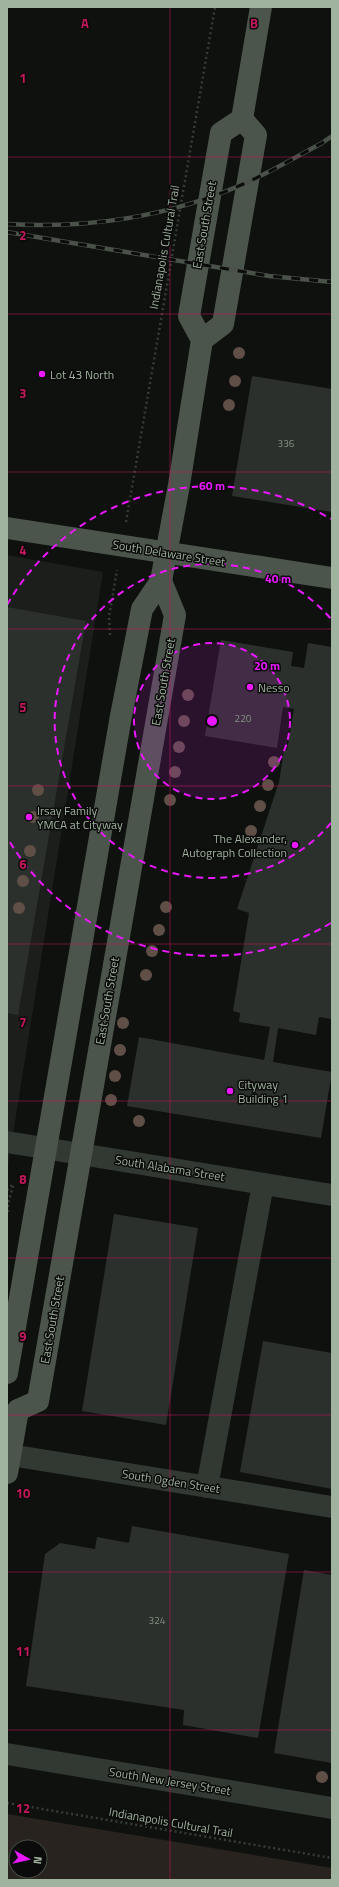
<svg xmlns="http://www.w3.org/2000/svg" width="339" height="1887" font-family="'Titillium Web',sans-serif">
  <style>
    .built { fill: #1b1e1b }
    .green { fill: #28231e; fill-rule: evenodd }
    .building { fill: #2c302d }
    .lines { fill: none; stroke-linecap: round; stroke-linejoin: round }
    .path { stroke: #363d36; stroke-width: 2.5; stroke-dasharray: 2 3; stroke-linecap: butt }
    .minor { stroke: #323832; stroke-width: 22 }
    .major { stroke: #4c554c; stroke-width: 22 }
    .rail-casing { stroke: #495149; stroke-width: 4.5 }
    .rail { stroke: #0a0b0a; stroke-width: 3; stroke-dasharray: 9; stroke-linecap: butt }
    .tree { fill: #5f4f47 }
    .grid { fill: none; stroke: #c2185b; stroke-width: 1; stroke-opacity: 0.55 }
    .ring { fill: none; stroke: #eb18ff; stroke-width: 2; stroke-dasharray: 7 5 }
    .poi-dot { fill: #eb18ff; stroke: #0a0b0a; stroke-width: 1.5 }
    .labels { text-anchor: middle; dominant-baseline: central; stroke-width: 3; stroke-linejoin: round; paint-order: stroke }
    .number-label { font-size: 10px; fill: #839282 }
    .street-label { font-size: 12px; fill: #a0b39f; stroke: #0a0b0a }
    .poi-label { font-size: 12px; fill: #a0b39f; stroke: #0a0b0a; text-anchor: start }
    .grid-label { font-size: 13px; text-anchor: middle; font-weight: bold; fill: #c2185b; stroke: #0a0b0a; stroke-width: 3; stroke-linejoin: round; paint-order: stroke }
    .centre { fill: #eb18ff; stroke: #0a0b0a; stroke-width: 2 }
    .ring-label { font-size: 12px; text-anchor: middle; font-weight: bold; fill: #eb18ff; stroke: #0a0b0a; stroke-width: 3; stroke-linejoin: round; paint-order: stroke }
  </style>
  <rect width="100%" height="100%" fill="#0f110f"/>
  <!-- built -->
  <path class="built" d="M7,555L103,572L7,1172Z"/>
  <!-- green -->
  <path class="green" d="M7,1814L332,1868V1880H7ZM16,1847H40V1871H16Z"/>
  <!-- building -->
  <g class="building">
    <path d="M252,376L332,389V512L232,496Z"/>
    <path d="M7,607L86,621L18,1015L7,1013Z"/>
    <path d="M221,640L293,652L291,666L304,668L308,643L332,647V1019L319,1017L316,1035L278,1028L273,1062L332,1072L321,1138L127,1106L139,1037L264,1060L270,1027L239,1022L240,1013L233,1011L249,913L237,909L279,782L284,750H287L294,709L283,707L277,748L205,736Z"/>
    <path d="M114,1214L198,1228L166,1425L82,1411Z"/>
    <path d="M263,1341L332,1353V1489L240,1472Z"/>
    <path d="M132,1526L289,1554L258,1738L183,1725L184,1710L26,1686L45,1554L60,1543L95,1549L97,1537L129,1543Z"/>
    <path d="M304,1570L332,1575V1763L274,1753Z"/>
  </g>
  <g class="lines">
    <!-- path -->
    <g class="path">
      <path d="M126,522L215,7"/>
      <path d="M110,635L109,617L117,570"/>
      <path d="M7,1190L12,1185"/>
      <path d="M8,1212V1204L13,1186"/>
      <path d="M7,1803L332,1858"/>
    </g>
    <!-- minor -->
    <g class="minor">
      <path d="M7,1142L332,1195"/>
      <path d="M10,1455L332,1507"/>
      <path d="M207,1487L263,1184"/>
      <path d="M7,1754L332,1808"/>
    </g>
    <!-- major -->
    <g class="major">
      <path d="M202,340L223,324L256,135L242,119"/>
      <path d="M7,528L332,578"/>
      <path d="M7,1373L121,716L142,609L161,581L179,485L202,340L189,316L221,133L242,119L261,7"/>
      <path d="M18,1410L38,1401L175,615L161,581"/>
      <path d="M7,1473L18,1410"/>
    </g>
    <defs>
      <g id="rail">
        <path d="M7,224C86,229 168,217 241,185C269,173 296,157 322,143L332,136"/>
        <path d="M7,232L269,276L332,282"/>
      </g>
    </defs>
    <!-- rail casing -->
    <use href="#rail" class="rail-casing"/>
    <!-- rail -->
    <use href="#rail" class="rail"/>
  </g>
  <!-- trees -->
  <g class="tree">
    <circle cx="239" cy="353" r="6"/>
    <circle cx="235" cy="381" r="6"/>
    <circle cx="229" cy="405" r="6"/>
    <circle cx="188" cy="695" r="6"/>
    <circle cx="184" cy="721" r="6"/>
    <circle cx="179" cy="747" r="6"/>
    <circle cx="274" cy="762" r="6"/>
    <circle cx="175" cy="772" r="6"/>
    <circle cx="268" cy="785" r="6"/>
    <circle cx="38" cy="790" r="6"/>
    <circle cx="170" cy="800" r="6"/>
    <circle cx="260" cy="806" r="6"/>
    <circle cx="33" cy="817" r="6"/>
    <circle cx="251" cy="831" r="6"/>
    <circle cx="30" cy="851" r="6"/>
    <circle cx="23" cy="881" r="6"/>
    <circle cx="166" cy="907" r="6"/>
    <circle cx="19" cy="908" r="6"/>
    <circle cx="159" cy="930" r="6"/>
    <circle cx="152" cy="951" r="6"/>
    <circle cx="146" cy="975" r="6"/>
    <circle cx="123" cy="1023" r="6"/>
    <circle cx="120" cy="1050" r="6"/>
    <circle cx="115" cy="1076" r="6"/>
    <circle cx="111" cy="1100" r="6"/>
    <circle cx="139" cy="1121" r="6"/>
    <circle cx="322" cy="1777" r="6"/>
  </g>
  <!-- grid -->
  <path class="grid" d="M170,7V1880M7,157H332M7,314H332M7,472H332M7,629H332M7,786H332M7,944H332M7,1101H332M7,1258H332M7,1415H332M7,1572H332M7,1730H332"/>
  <!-- distance rings -->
  <circle cx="212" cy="721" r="78" fill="#eb18ff" fill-opacity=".12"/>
  <g class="ring">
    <circle cx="212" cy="721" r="78"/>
    <path d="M331 823A157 157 0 1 1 331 619"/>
    <path d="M331 923A235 235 0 0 1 7 837M7 605A235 235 0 0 1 331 519"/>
  </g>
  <!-- markers -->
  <g class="poi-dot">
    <circle cx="42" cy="374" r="4"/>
    <circle cx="250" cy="687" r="4"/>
    <circle cx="29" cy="817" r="4"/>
    <circle cx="295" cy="845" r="4"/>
    <circle cx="230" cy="1091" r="4"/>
  </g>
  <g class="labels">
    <!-- number labels -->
    <g class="number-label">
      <text x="286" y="443">336</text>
      <text x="243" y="718">220</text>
      <text x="157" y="1620">324</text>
    </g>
    <!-- street labels -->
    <g class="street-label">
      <text transform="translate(204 225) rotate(-80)">East South Street</text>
      <text transform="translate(164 247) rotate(-80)">Indianapolis Cultural Trail</text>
      <text transform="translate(169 553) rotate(9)">South Delaware Street</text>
      <text transform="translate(163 682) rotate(-80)">East South Street</text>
      <text transform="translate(107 1001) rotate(-80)">East South Street</text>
      <text transform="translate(170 1168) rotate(9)">South Alabama Street</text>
      <text transform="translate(52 1320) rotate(-80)">East South Street</text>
      <text transform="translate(171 1481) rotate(9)">South Ogden Street</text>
      <text transform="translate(170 1781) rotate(9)">South New Jersey Street</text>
      <text transform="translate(171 1822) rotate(10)">Indianapolis Cultural Trail</text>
    </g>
    <!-- poi labels -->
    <g class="poi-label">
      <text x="50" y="374">Lot 43 North</text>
      <text x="258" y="687">Nesso</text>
      <text x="37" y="810">Irsay Family<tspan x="37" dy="14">YMCA at Cityway</tspan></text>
      <text x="287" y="838" text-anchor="end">The Alexander,<tspan x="287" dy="14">Autograph Collection</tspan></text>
      <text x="238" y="1084">Cityway<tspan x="238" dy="14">Building 1</tspan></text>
    </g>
  </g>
  <g class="grid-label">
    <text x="85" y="28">A</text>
    <text x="254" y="28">B</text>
    <text x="23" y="83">1</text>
    <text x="23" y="240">2</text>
    <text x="23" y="398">3</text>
    <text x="23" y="555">4</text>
    <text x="23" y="712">5</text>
    <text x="23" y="869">6</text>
    <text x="23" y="1027">7</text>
    <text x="23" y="1184">8</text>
    <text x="23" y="1341">9</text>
    <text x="23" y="1498">10</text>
    <text x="23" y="1656">11</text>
    <text x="23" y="1813">12</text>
  </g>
  <circle cx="212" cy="721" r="6" class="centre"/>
  <g class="ring-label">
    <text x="212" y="490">60 m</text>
    <text x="278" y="583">40 m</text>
    <text x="267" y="670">20 m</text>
  </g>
  <!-- border -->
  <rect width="339" height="1887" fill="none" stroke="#a0b39f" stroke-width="16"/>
  <!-- north arrow -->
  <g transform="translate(28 1859) rotate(98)"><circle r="19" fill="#0a0b0a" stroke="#464e46"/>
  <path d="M0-3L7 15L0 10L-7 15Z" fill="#eb18ff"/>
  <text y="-6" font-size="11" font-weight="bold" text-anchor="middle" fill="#a0b39f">N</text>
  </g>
</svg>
